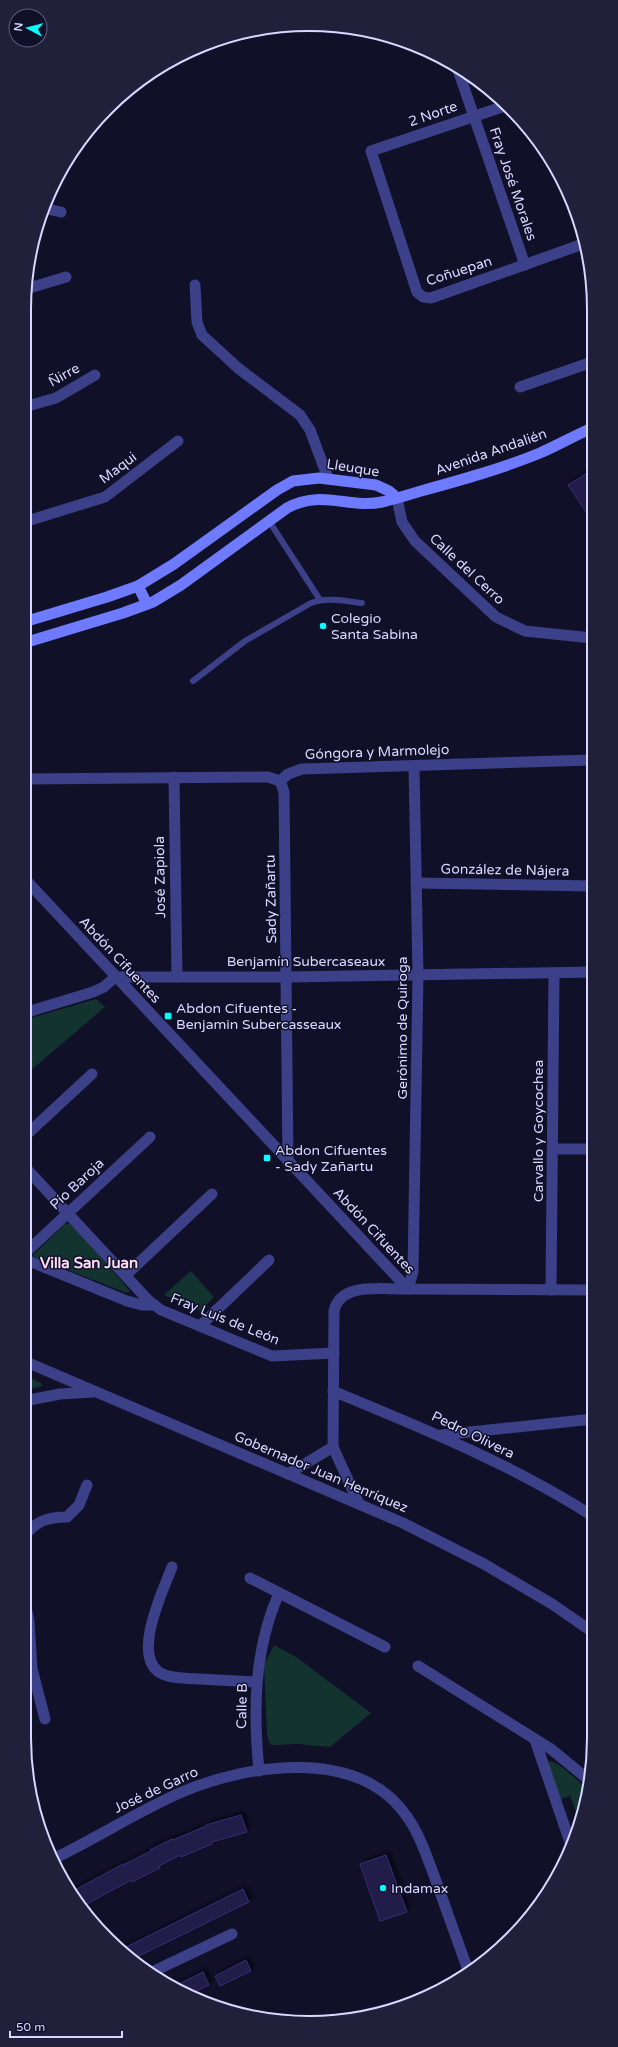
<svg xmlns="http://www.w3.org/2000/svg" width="618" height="2047" font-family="'Varela Round',sans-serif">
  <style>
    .green { fill: #13332e }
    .building { fill: #201c4a; stroke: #342e76; filter: url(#shadow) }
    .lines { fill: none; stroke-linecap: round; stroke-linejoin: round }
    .service { stroke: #3b4088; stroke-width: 6 }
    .minor { stroke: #3b4088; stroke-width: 11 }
    .tertiary { stroke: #3b4088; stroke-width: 11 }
    .secondary { stroke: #6e7aff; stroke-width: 11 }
    .poi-dot { fill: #03fffd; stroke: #111029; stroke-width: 1.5 }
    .labels { text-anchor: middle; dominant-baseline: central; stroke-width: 3; stroke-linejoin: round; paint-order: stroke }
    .street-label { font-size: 14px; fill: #d8d7ff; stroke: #111029 }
    .poi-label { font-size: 14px; fill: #d8d7ff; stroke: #111029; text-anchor: start }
    .neighbourhood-label { font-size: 15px; font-weight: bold; fill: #ffd9f5; stroke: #111029 }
    .rim { fill: none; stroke: #d8d7ff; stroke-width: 2 }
  </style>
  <defs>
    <filter id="shadow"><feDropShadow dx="3.5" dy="-3.5" stdDeviation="2" flood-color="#0009"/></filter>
  </defs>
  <rect width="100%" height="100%" fill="#111029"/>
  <!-- green -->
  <g class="green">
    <path d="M96,999L105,1007L24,1076V1020Z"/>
    <path d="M71,1223L130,1291L127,1293L32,1256L65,1224Z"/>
    <path d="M191,1271L214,1297L201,1311L164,1295Z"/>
    <path d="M24,1375L41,1383L42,1386L24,1391Z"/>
    <path d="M274,1645L296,1657L371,1713L330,1747L298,1744L272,1745L269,1742L267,1734L264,1665Z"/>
    <path d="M549,1761C560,1762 581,1784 589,1791L580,1823L570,1796L559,1800L547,1763Z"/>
  </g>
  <!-- building -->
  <g class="building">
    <path d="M592,470V521L568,485Z"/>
    <path d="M241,1815L247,1832L212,1842V1844L181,1857L180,1855L159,1866L160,1868L132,1882L131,1880L83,1906L73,1891L123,1864V1865L151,1851L150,1850L172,1839L173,1840L206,1826V1825Z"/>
    <path d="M386,1855L407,1912L380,1921L360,1864Z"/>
    <path d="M243,1889L249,1902L210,1921L131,1960L120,1950Z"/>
    <path d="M246,1960L251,1971L220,1986L215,1976Z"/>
    <path d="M203,1972L209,1985L188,1995L173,1987Z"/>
  </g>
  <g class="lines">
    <!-- service -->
    <g class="service">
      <path d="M269,521L320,600"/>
      <path d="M193,681L245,641L311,603C327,597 345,601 362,603"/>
    </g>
    <!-- minor -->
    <g class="minor">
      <path d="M457,67L525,265"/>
      <path d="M505,106L371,151L417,292L423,297L431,298L583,244"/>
      <path d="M43,208L61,212"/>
      <path d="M195,285L197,322L202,335L238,368L300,415L310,430L328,478"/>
      <path d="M26,289L66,277"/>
      <path d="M520,387L592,362"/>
      <path d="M24,407L56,398L95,375"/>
      <path d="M397,498L402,522L415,541L496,617L525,631L592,638"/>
      <path d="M24,522L105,497L178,441"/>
      <path d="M174,777L177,977"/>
      <path d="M24,779L268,777L280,781"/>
      <path d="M280,781L284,792L288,1162"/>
      <path d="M280,781L288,774L302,769L592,760"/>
      <path d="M416,883L593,886"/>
      <path d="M24,1013L93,992L104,987L115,977H287L593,972"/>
      <path d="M24,1137L92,1074"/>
      <path d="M553,1149H593"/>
      <path d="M24,1166L148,1300L161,1310L272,1356L334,1353"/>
      <path d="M24,1254L150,1137"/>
      <path d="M24,1259L127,1301L142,1305H154"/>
      <path d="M126,1275L212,1194"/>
      <path d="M551,1290L554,973"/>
      <path d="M200,1326L269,1260"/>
      <path d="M24,1361L403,1523L484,1564L552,1604L594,1633"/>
      <path d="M333,1391C422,1428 512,1464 594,1517"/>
      <path d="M24,1401L60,1394L93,1392"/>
      <path d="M441,1435L593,1419"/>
      <path d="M288,1474L333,1447"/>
      <path d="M359,1504L333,1447L334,1311C340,1281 384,1290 408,1289L413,1272L418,975L414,766"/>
      <path d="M24,1537C35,1521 48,1517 67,1517L79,1505L87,1485"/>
      <path d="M172,1567C163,1591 128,1662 165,1675C176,1679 188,1678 199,1679C218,1680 237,1681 257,1682"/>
      <path d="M250,1578L385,1647"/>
      <path d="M24,1597L29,1621L32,1669L45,1719"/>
      <path d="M418,1666L551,1749L590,1781"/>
      <path d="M535,1740L572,1848"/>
      <path d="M259,1771C253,1709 254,1650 279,1593"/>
      <path d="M53,1859C97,1838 138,1811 182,1792C250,1763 361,1747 408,1818C421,1837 428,1860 436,1881C447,1912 458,1942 469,1973"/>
      <path d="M150,1973L232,1934"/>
    </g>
    <!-- tertiary -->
    <path class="tertiary" d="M24,878L408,1289L593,1290"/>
    <!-- secondary -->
    <g class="secondary">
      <path d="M138,586L147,604"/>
      <path d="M24,622L107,597L138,586L174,564L277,490L293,481L319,478L376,485L389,491L397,498"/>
      <path d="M24,643L123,613L153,602L181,585L287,508C321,489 349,509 382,502C395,499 408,495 421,491C461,480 501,469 540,453C558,445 574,436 592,428"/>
    </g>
  </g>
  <!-- markers -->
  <g class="poi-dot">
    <circle cx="323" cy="626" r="4"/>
    <rect x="164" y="1012" width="8" height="8" rx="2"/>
    <rect x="263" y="1154" width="8" height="8" rx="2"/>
    <circle cx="383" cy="1888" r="4"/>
  </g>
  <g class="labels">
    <!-- street labels -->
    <g class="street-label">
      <text transform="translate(433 114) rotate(-19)">2 Norte</text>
      <text transform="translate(513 184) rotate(71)">Fray José Morales</text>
      <text transform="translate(459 271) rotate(-18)">Coñuepan</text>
      <text transform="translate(64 375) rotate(-29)">Ñirre</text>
      <text transform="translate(491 452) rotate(-19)">Avenida Andalién</text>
      <text transform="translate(118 468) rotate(-37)">Maqui</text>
      <text transform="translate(353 468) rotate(9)">Lleuque</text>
      <text transform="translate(467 569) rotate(43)">Calle del Cerro</text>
      <text transform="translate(377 752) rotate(-2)">Góngora y Marmolejo</text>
      <text transform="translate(505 870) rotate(1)">González de Nájera</text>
      <text transform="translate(160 877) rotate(-91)">José Zapiola</text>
      <text transform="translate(271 899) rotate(-91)">Sady Zañartu</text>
      <text transform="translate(120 960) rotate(47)">Abdón Cifuentes</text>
      <text x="306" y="961">Benjamín Subercaseaux</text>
      <text transform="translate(402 1028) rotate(-90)">Gerónimo de Quiroga</text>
      <text transform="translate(538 1131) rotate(-90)">Carvallo y Goycochea</text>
      <text transform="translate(77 1184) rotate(-43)">Pío Baroja</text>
      <text transform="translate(374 1231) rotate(47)">Abdón Cifuentes</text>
      <text transform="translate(225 1319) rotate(22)">Fray Luis de León</text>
      <text transform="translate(473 1435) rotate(26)">Pedro Olivera</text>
      <text transform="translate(321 1472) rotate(23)">Gobernador Juan Henríquez</text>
      <text transform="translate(242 1706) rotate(-89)">Calle B</text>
      <text transform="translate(156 1790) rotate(-25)">José de Garro</text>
    </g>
    <!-- poi labels -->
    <g class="poi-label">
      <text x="331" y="618">Colegio<tspan x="331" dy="16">Santa Sabina</tspan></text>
      <text x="176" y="1008">Abdon Cifuentes -<tspan x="176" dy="16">Benjamin Subercasseaux</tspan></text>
      <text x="275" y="1150">Abdon Cifuentes<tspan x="275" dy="16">- Sady Zañartu</tspan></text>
      <text x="391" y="1888">Indamax</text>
    </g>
    <!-- neighbourhood labels -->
    <g class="neighbourhood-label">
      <text x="89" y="1263">Villa San Juan</text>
    </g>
  </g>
  <!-- crop -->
  <path d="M0 0H618V2047H0ZM309 31H309A278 278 0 0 1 587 309V1738A278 278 0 0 1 309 2016H309A278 278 0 0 1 31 1738V309A278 278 0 0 1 309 31Z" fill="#21203a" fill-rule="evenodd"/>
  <path class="rim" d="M309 31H309A278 278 0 0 1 587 309V1738A278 278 0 0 1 309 2016H309A278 278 0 0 1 31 1738V309A278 278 0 0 1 309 31Z"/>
  <!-- north arrow -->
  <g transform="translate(28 28) rotate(277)"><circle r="19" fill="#111029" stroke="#61607f"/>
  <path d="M0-3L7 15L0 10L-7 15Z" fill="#03fffd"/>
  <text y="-6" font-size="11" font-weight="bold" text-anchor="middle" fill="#d8d7ff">N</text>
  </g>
  <!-- scale -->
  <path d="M10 2031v6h112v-6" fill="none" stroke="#d8d7ff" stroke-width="2"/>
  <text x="16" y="2031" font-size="12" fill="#d8d7ff" stroke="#111029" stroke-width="3" paint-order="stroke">50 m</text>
</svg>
